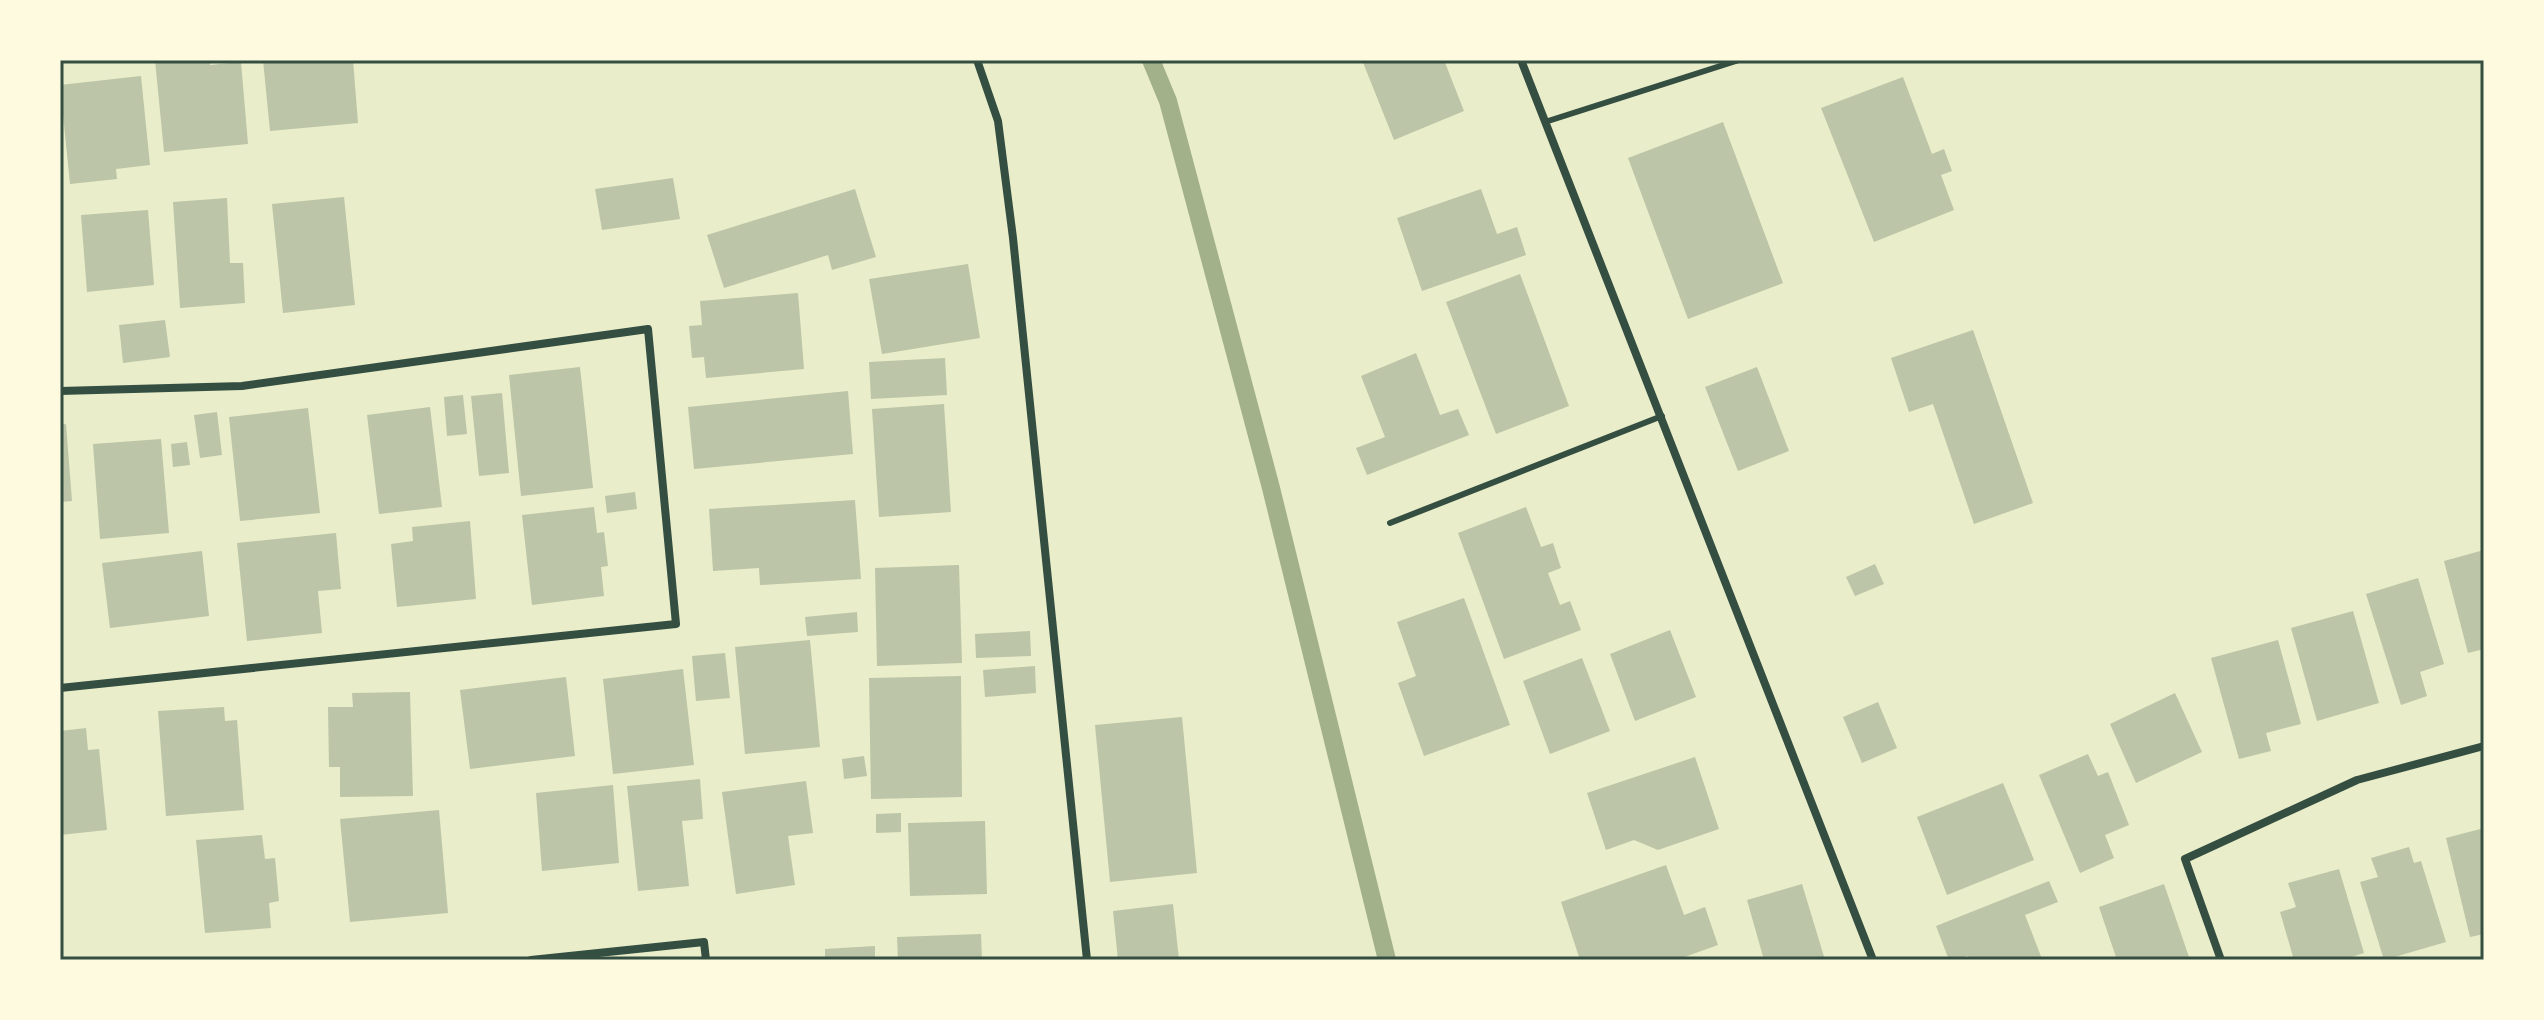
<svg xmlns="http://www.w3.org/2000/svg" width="2544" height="1020" font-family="'Alegreya Sans',sans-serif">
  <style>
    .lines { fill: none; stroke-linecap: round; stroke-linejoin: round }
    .stream { stroke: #a3b18a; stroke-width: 18 }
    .building { fill: #bcc5a7 }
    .service { stroke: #344e41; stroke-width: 6 }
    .minor { stroke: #344e41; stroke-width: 8 }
    .neatline { fill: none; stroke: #344e41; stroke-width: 3 }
  </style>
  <rect width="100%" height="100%" fill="#e9edc9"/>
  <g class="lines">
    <!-- stream -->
    <path class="stream" d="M1151,60L1168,101L1271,488L1387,960"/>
  </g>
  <!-- building -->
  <g class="building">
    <path d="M155,60H210V65L241,62L248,144L164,152Z"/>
    <path d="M263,60H353L358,123L270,131Z"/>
    <path d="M1362,60H1444L1464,111L1394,140Z"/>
    <path d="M141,76L150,165L116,169L117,179L70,184L60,85Z"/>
    <path d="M1903,77L1932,154L1944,149L1952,171L1941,175L1954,210L1874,242L1821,108Z"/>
    <path d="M1723,122L1783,283L1688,319L1628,158Z"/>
    <path d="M673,178L680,219L602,230L595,189Z"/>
    <path d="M855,189L876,257L832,270L828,255L724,288L707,235Z"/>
    <path d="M1481,189L1497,234L1517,227L1526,255L1422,291L1397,218Z"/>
    <path d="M344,197L355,305L283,313L272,204Z"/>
    <path d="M227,198L230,263H243L245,303L180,308L173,202Z"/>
    <path d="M148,210L154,285L87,292L81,215Z"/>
    <path d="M968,264L980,338L882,354L869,279Z"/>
    <path d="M1520,274L1569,406L1496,434L1446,302Z"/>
    <path d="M798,293L804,369L706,378L704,357L692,358L689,326L702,325L700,301Z"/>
    <path d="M165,320L170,357L123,363L119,325Z"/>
    <path d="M1973,330L2033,503L1974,524L1933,404L1909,412L1891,358Z"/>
    <path d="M1416,353L1440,415L1458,409L1469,435L1367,475L1356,448L1385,437L1361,376Z"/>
    <path d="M945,358L947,395L871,399L869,362Z"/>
    <path d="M580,367L593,488L521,496L509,375Z"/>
    <path d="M1757,367L1789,451L1738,471L1705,387Z"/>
    <path d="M848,391L853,454L694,469L688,407Z"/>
    <path d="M502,393L509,473L479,476L471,396Z"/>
    <path d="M463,395L467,434L447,436L444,397Z"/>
    <path d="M944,404L951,512L879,517L872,409Z"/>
    <path d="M430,407L442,507L379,514L367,415Z"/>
    <path d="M308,408L320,513L240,521L229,417Z"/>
    <path d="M217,412L222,455L200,458L194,415Z"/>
    <path d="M66,424L72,501L60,502V425Z"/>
    <path d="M161,439L169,533L100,539L93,444Z"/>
    <path d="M187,442L190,465L173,467L171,444Z"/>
    <path d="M635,492L637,509L607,513L605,496Z"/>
    <path d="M855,500L861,579L760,585L759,568L713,571L709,509Z"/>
    <path d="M594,507L597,533L604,532L608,566L601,567L604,596L532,605L522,515Z"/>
    <path d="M1526,507L1541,547L1553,543L1561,568L1548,573L1560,605L1570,601L1581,630L1504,659L1458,533Z"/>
    <path d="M470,521L476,599L397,607L391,544L413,541L412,527Z"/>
    <path d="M336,533L341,589L318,591L322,633L247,641L237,543Z"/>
    <path d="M2484,550V649L2468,653L2444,561Z"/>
    <path d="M202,551L209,616L110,628L102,563Z"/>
    <path d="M1875,564L1884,584L1855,596L1846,577Z"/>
    <path d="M959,565L962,663L877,666L875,568Z"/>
    <path d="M2418,578L2444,664L2420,672L2427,696L2401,705L2366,594Z"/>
    <path d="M1464,598L1510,725L1424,756L1398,683L1416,676L1397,622Z"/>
    <path d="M2353,611L2379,703L2317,721L2291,628Z"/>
    <path d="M857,612L858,632L807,636L805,617Z"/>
    <path d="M1670,630L1696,697L1635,721L1610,654Z"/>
    <path d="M1030,631L1031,656L976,658L975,634Z"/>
    <path d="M810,640L820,747L745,754L735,647Z"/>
    <path d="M2278,640L2301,724L2266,733L2271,751L2239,759L2211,658Z"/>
    <path d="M725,653L730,698L696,701L692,656Z"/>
    <path d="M1582,658L1610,731L1550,754L1523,681Z"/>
    <path d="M1035,666L1036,693L985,697L983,670Z"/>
    <path d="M683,669L694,765L613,774L603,679Z"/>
    <path d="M961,676L962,797L871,799L869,678Z"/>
    <path d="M566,677L575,756L470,769L460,690Z"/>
    <path d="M410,692L413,796L340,797V767H329L328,707H353L352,693Z"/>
    <path d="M2175,693L2202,752L2136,783L2110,724Z"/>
    <path d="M1878,702L1897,748L1862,763L1843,717Z"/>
    <path d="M224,707L225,721L237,720L244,810L166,816L158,711Z"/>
    <path d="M1182,717L1197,873L1110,882L1095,725Z"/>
    <path d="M86,728L88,750L99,749L107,830L60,835V731Z"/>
    <path d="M2088,754L2098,776L2108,772L2129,825L2105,835L2114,858L2080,873L2039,775Z"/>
    <path d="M864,756L867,776L844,779L842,759Z"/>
    <path d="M1695,757L1719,829L1658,850L1634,840L1606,850L1587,793Z"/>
    <path d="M700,779L703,819L682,821L689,886L638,891L627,786Z"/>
    <path d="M806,781L813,833L788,836L795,885L736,894L722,792Z"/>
    <path d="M2003,783L2034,860L1947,895L1917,817Z"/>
    <path d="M613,785L619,863L542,871L536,793Z"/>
    <path d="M439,810L448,913L350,922L340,819Z"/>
    <path d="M901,813V832L876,833V814Z"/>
    <path d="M985,821L987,894L910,896L908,823Z"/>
    <path d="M2484,828V934L2470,937L2446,838Z"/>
    <path d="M262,835L265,859L275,858L279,901L269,903L271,928L205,933L196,840Z"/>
    <path d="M2409,847L2414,863L2421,861L2446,942L2384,960L2360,882L2378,877L2371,858Z"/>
    <path d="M1666,865L1684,915L1705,907L1718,945L1676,960H1580L1561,902Z"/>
    <path d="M2339,869L2364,953L2342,960H2294L2280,912L2296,907L2288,883Z"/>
    <path d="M2049,881L2058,902L2025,915L2042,959L1970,960L1968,956L1949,960L1936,926Z"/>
    <path d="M1802,884L1825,960H1764L1747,900Z"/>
    <path d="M2164,884L2190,960H2117L2099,907Z"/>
    <path d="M1173,904L1179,960H1118L1113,911Z"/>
    <path d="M981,934L982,960H898L897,937Z"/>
    <path d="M875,946V960H825V949Z"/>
  </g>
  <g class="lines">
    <!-- service -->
    <g class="service">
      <path d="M1545,122L1739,60"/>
      <path d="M1390,523L1662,416"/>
    </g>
    <!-- minor -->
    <g class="minor">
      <path d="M977,60L998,121L1013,238L1087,960"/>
      <path d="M1521,60L1873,960"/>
      <path d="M60,391L242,386L648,329L676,624L60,688"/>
      <path d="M531,960L704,942L706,960"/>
      <path d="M2221,960L2185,859L2357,780L2484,746"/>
    </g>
  </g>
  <!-- border -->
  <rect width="2544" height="1020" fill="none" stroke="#fefae0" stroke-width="124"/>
  <rect x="62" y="62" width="2420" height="896" class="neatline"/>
</svg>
